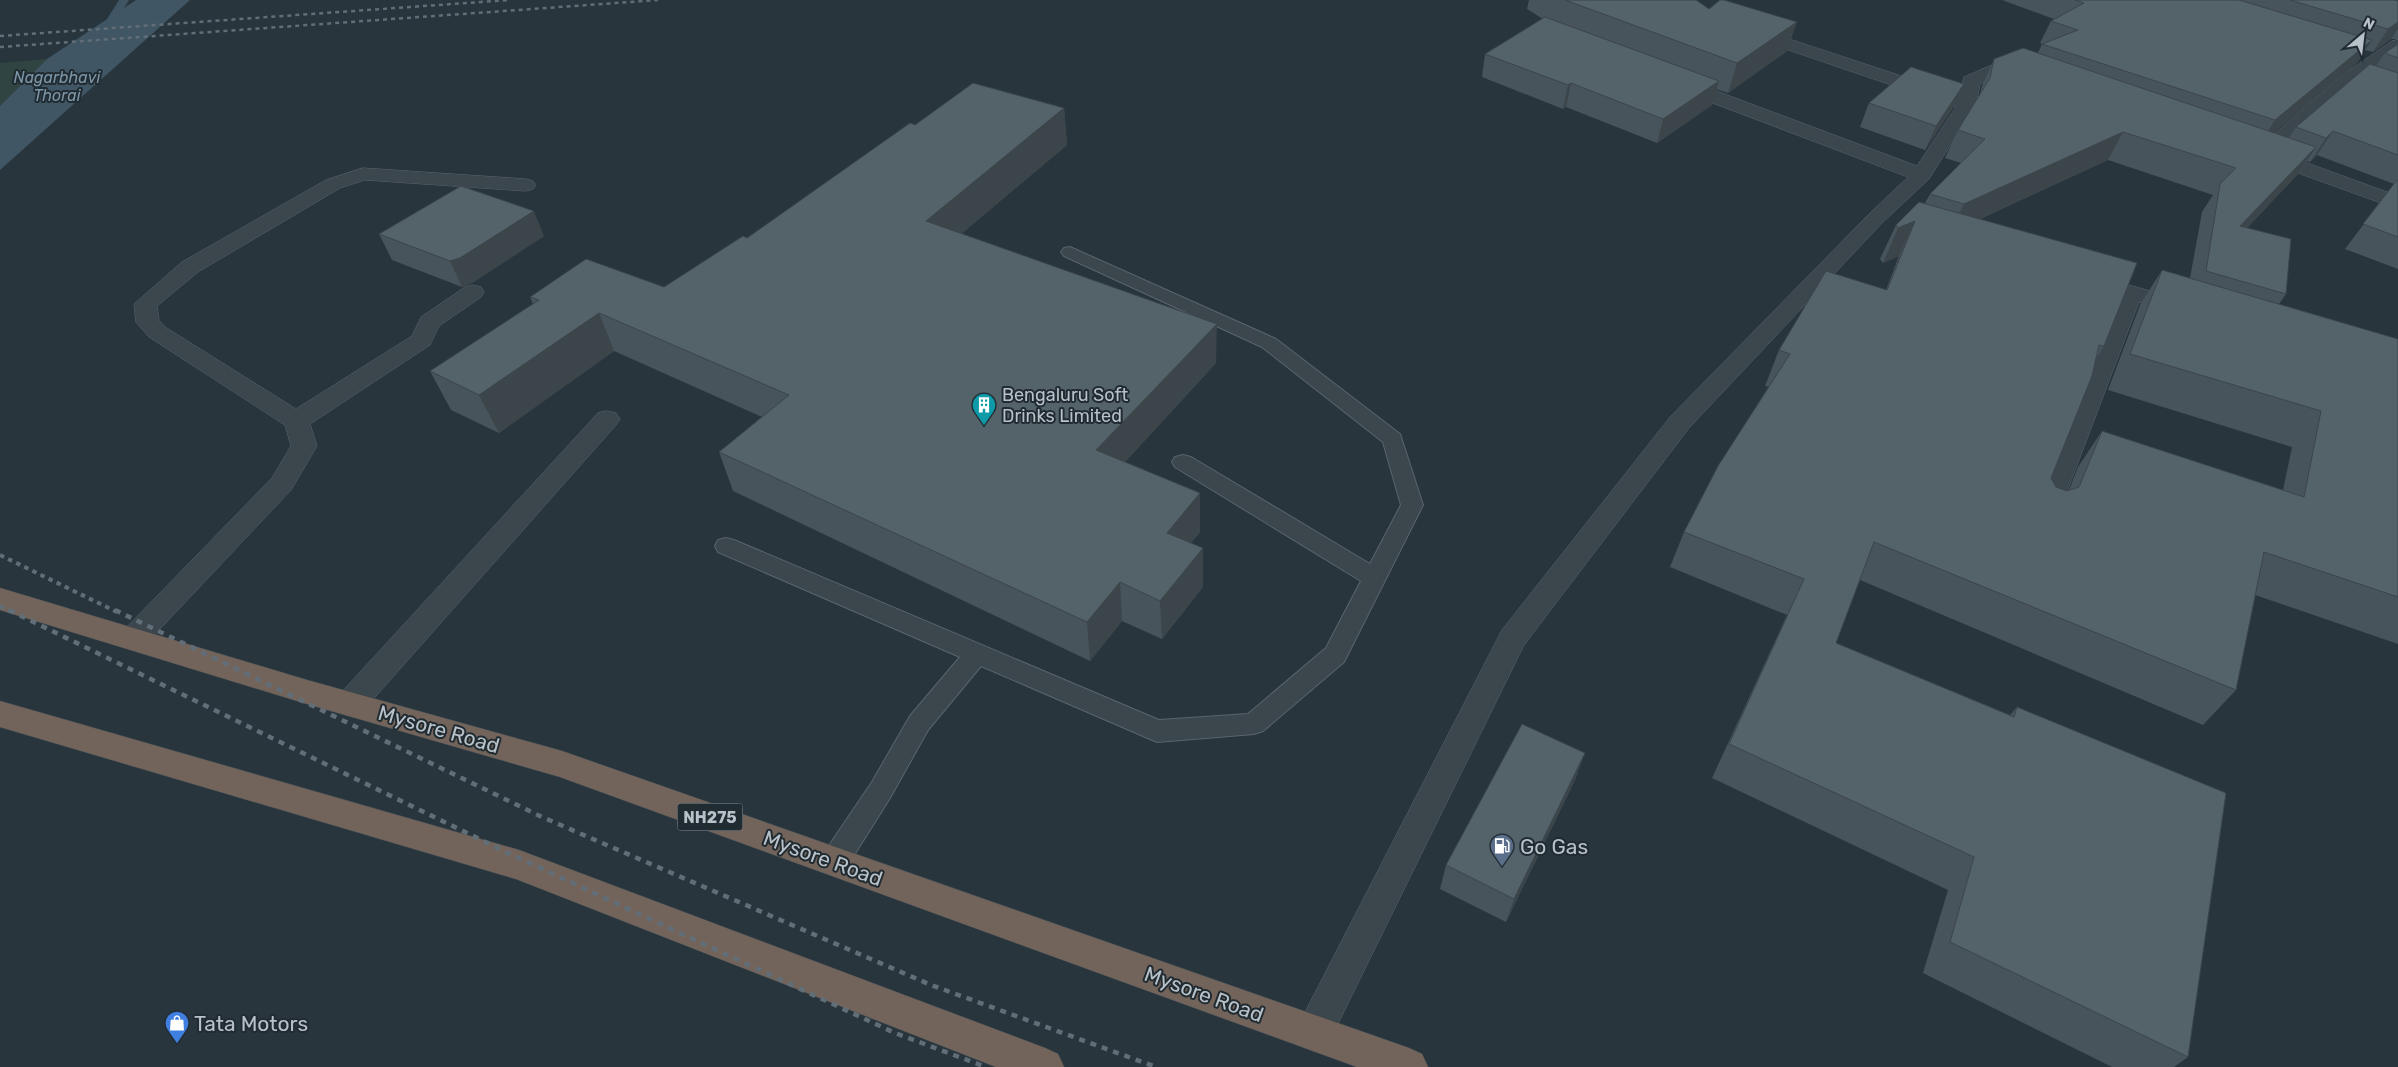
<svg xmlns="http://www.w3.org/2000/svg" width="2398" height="1067" font-family="Rubik,sans-serif">
  <style>
    .green { fill: #304541 }
    .water { fill: #405664 }
    .lines { fill: none; stroke-linecap: round; stroke-linejoin: round }
    .stream { fill: #405664; fill-rule: evenodd }
    .lane-casing { stroke: #5a646b; stroke-width: 2 }
    .street-casing { stroke: #5a646b; stroke-width: 1 }
    .highway-casing { stroke: #475158; stroke-width: 1 }
    .lane { fill: #3c464d; fill-rule: evenodd }
    .street { fill: #3c464d; fill-rule: evenodd }
    .highway { fill: #72645a; fill-rule: evenodd }
    .rail-far2 { stroke: #626e77; stroke-width: 2.5; stroke-dasharray: 4 4; stroke-linecap: butt }
    .rail-far1 { stroke: #626e77; stroke-width: 4; stroke-dasharray: 4.5 4.5; stroke-linecap: butt }
    .rail { stroke: #626e77; stroke-width: 4.5; stroke-dasharray: 6 6; stroke-linecap: butt }
    .wall { fill: #48545b; fill-rule: evenodd }
    .shaded-wall { fill: #3b454a }
    .building { fill: #54626a; stroke: #3b454a }
    .labels { text-anchor: middle; dominant-baseline: central; stroke-width: 4; stroke-linejoin: round; paint-order: stroke }
    .far-water-label { font-size: 16px; font-style: italic; fill: #7c96a8; stroke: #212b32 }
    .shield { fill: #212b32; stroke: #8b949b; stroke-width: 1 }
    .shield-label { font-size: 16px; font-weight: bold; fill: #b8c1c8 }
    .poi-label { font-size: 18px; fill: #b8c1c8; stroke: #212b32; text-anchor: start }
    .near-street-label { font-size: 21px; fill: #b8c1c8; stroke: #212b32 }
    .near-poi-label { font-size: 21px; fill: #b8c1c8; stroke: #212b32; text-anchor: start }
  </style>
  <rect width="100%" height="100%" fill="#28353d"/>
  <!-- green -->
  <path class="green" d="M47,59L0,106V63Z"/>
  <!-- water -->
  <path class="water" d="M136,0H190L0,170V106L47,59Z"/>
  <g class="lines">
    <!-- stream -->
    <path class="stream" d="M119,0H129L108,34H100L99,32Z"/>
    <defs>
      <path id="lane" d="M1070,247L1276,339L1400,434L1423,505L1344,662L1263,731L1254,734L1157,742L981,666L928,730L890,798L844,871L834,874L824,871L820,862L824,853L872,782L910,716L960,657L718,552L715,546L718,540L726,538L734,540L1159,720L1248,714L1326,648L1361,581L1175,467L1172,462L1175,457L1183,455L1191,457L1370,564L1401,505L1383,442L1262,347L1064,256L1061,252L1064,248Z"/>
      <g id="street">
        <path d="M1768,32L1959,95L1964,77C1982,70 2016,49 2031,71L2028,75L2022,76L2009,72L1980,84L1976,104L1929,179L1882,223L1689,428L1524,645L1327,1046L1314,1051L1301,1046L1295,1033L1301,1020L1502,630L1671,416L1868,215L1908,177L1673,88L1671,84L1673,80H1687L1917,166L1956,107L1762,41L1759,37L1762,33Z"/>
        <path d="M2398,40V53L2358,82L2277,152L2398,196V209L2245,154L2242,150L2245,146L2252,144L2260,146L2344,74L2392,41Z"/>
        <path d="M363,168L526,179L533,181L536,185L533,189L526,191L365,180L340,188L198,272L157,306L159,320L165,327L296,409L412,336L421,317L465,287L473,285L481,287L484,292L481,297L439,326L430,345L310,424L317,446L291,490L144,646L134,649L124,646L119,638L124,630L272,478L291,446L285,425L149,337L136,322L134,304L182,262L326,180Z"/>
        <path d="M2090,274L2189,302L2192,307L2189,312L2181,314L2139,302L2058,515L2054,522L2044,525L2034,522L2030,515L2118,296L2082,286L2079,281L2082,276Z"/>
        <path d="M607,411L616,413L620,419L616,425L361,713L350,716L339,713L335,704L339,695L598,413Z"/>
      </g>
      <g id="highway">
        <path d="M0,588L307,680L562,751L1409,1048L1422,1054L1428,1067H1357L560,777L307,704L0,610Z"/>
        <path d="M0,701L519,850L1045,1048L1058,1054L1064,1067H996L516,879L0,727Z"/>
      </g>
    </defs>
    <!-- lane casing -->
    <use href="#lane" class="lane-casing"/>
    <!-- street casing -->
    <use href="#street" class="street-casing"/>
    <!-- highway casing -->
    <use href="#highway" class="highway-casing"/>
    <!-- lane -->
    <use href="#lane" class="lane"/>
    <!-- street -->
    <use href="#street" class="street"/>
    <!-- highway -->
    <use href="#highway" class="highway"/>
    <!-- rail-far2 -->
    <g class="rail-far2">
      <path d="M0,36L509,0"/>
      <path d="M0,47L658,0"/>
    </g>
    <!-- rail-far1 -->
    <g class="rail-far1">
      <path d="M0,555L117,612"/>
      <path d="M0,606L12,612"/>
    </g>
    <!-- rail -->
    <g class="rail">
      <path d="M9,610L506,852L895,1033L986,1067"/>
      <path d="M115,610L542,817L931,985L1156,1067"/>
    </g>
  </g>
  <!-- wall -->
  <g class="wall">
    <path d="M1529,0H1696L1709,9L1787,51L1728,93L1716,89L1712,105L1657,143L1566,107L1563,109L1482,77L1485,54L1543,19L1527,9Z"/>
    <path d="M2002,0H2398V39H2391L2373,52L2365,50L2357,63L2273,133L2289,138L2296,127L2376,66L2385,53L2398,44V269L2345,249L2394,184L2317,155L2310,162L2307,161L2297,175L2247,228L2286,294L2279,304L2398,339V644L2255,595L2236,690L2203,725L1860,580L1836,643L2010,715L2017,707L2188,1057L2174,1067H2112L1923,973L1948,890L1712,778L1787,615L1670,567L1684,532L1769,387L1765,386L1779,350L1886,290L1899,256L1883,263L1880,259L1896,225L1925,203L1930,194L1961,163L1945,158L1958,130L1980,94L1982,86L1994,59L2038,53L2042,44L2040,43L2051,21L2054,19ZM2108,160L2213,195L2202,212L2190,278L2162,270L2140,305L2108,390L2292,447L2283,490L2102,431L2078,467L2069,490L2067,491L2056,487L2051,478L2096,359L2104,346L1980,219Z"/>
    <path d="M1964,84L1953,108L1925,150L1860,127L1869,103Z"/>
    <path d="M1064,108L1067,145L962,233L1216,363L1125,462L1200,532L1191,543L1203,587L1162,639L1122,621L1090,661L733,491L719,452L762,417L614,351L499,433L451,410L430,371L533,304L530,297L664,287L747,238Z"/>
    <path d="M379,234L544,236L472,283L462,287L392,260Z"/>
    <path d="M1576,778L1506,922L1440,889L1446,865Z"/>
  </g>
  <!-- shaded-wall -->
  <g class="shaded-wall">
    <path d="M1797,22L1787,51L1728,93L1737,63Z"/>
    <path d="M2398,22V29L2391,39L2373,52L2388,29Z"/>
    <path d="M2372,40L2357,63L2260,144L2275,120Z"/>
    <path d="M1719,81L1712,105L1657,143L1663,119Z"/>
    <path d="M1571,83L1566,107L1563,109L1568,85Z"/>
    <path d="M1964,84L1953,108L1925,150L1936,126Z"/>
    <path d="M1064,108L1067,145L933,258L926,221Z"/>
    <path d="M2333,131L2317,155L2310,162L2326,138Z"/>
    <path d="M2123,132L2108,160L1950,232L1964,204Z"/>
    <path d="M2316,147L2297,175L2222,255L2240,226Z"/>
    <path d="M534,211L544,236L472,283L462,287L450,261Z"/>
    <path d="M1915,221L1899,256L1883,263L1898,228Z"/>
    <path d="M599,313L614,351L499,433L479,395Z"/>
    <path d="M1217,324L1216,363L1099,490L1096,450Z"/>
    <path d="M1200,493V532L1168,572L1167,533Z"/>
    <path d="M1203,548V587L1162,639L1160,601Z"/>
    <path d="M1120,582L1122,621L1090,661L1087,622Z"/>
    <path d="M1585,753L1576,778L1506,922L1514,899Z"/>
  </g>
  <!-- building -->
  <g class="building">
    <path d="M1565,0H1696L1709,9L1720,0H1724L1797,22L1737,63Z"/>
    <path d="M2075,0H2239L2372,40L2275,120L2042,44L2078,30L2051,21L2084,3Z"/>
    <path d="M2290,0H2394L2398,1V22L2388,29Z"/>
    <path d="M1545,17L1719,81L1663,119L1571,83L1568,85L1485,54Z"/>
    <path d="M2398,44V58L2385,53Z"/>
    <path d="M2023,48L2316,147L2240,226L2291,239L2286,294L2206,271L2220,184L2236,168L2123,132L1964,204L1930,194L1985,139L1958,130L1990,78L1994,59Z"/>
    <path d="M2370,64L2398,73V155L2333,131L2326,138L2296,127Z"/>
    <path d="M1911,67L1964,84L1936,126L1869,103Z"/>
    <path d="M973,83L1064,108L926,221L1217,324L1096,450L1200,493L1167,533L1203,548L1160,601L1120,582L1087,622L719,452L789,395L599,313L479,395L430,371L539,300L530,297L586,259L664,287L743,236L747,238L910,123L915,125Z"/>
    <path d="M2397,180H2398V237L2363,224Z"/>
    <path d="M461,186L534,211L460,258L450,261L379,234Z"/>
    <path d="M1919,202L2137,263L2104,346L2099,345L2092,376L2051,478L2056,487L2067,491L2079,487L2102,431L2304,497L2321,411L2130,354L2162,270L2398,339V597L2264,552L2236,690L1874,542L1836,643L2014,717L2017,707L2226,793L2188,1057L1950,942L1974,857L1729,744L1804,579L1684,532L1718,466L1790,354L1779,350L1826,271L1887,290L1915,221L1898,228L1896,225Z"/>
    <path d="M1522,724L1585,753L1514,899L1446,865Z"/>
  </g>
  <!-- icons -->
  <defs>
    <symbol id="building-pin" viewBox="-11 -11 22 30"><path d="M0 17L-7.5 6A9.5 9.5 0 1 1 7.5 6Z" fill="#0f9aa8" stroke="#212b32"/><path d="M-4-6H4V6H1V3H-1V6H-4ZM-2.5-4.3h1.7v1.8h-1.7ZM.8-4.3h1.7v1.8H.8ZM-2.5-1h1.7V.8h-1.7ZM.8-1h1.7V.8H.8Z" fill="#fff"/></symbol>
    <symbol id="fuel-pin" viewBox="-11 -11 22 30"><path d="M0 17L-7.5 6A9.5 9.5 0 1 1 7.5 6Z" fill="#5c6f8a" stroke="#212b32"/><path d="M-5.5-6h7V0h2V4h1.3V-2.5L3-4.5l.8-.8L6-3V5H2.5V1h-1V6h-7ZM-4.2-4.7v3.2H.2V-4.7Z" fill="#fff"/></symbol>
    <symbol id="shop-pin" viewBox="-11 -11 22 30"><path d="M0 17L-7.5 6A9.5 9.5 0 1 1 7.5 6Z" fill="#3f7fe0" stroke="#212b32"/><path d="M-5-2.5h2.3a2.7 3.5 0 0 1 5.4 0H5L5.5 6h-11ZM-1.5-2.5h3a1.5 2.3 0 0 0-3 0Z" fill="#fff"/></symbol>
  </defs>
  <g fill-rule="evenodd">
    <use href="#building-pin" x="970" y="391" width="28" height="38"/>
    <use href="#fuel-pin" x="1488" y="832" width="28" height="38"/>
    <use href="#shop-pin" x="163" y="1009" width="28" height="38"/>
  </g>
  <g class="labels">
    <!-- far-water labels -->
    <g class="far-water-label">
      <text x="57" y="77">Nagarbhavi<tspan x="57" dy="18">Thorai</tspan></text>
    </g>
    <!-- shield labels -->
    <rect class="shield" x="677.5" y="803.5" width="65" height="27" rx="4"/>
    <g class="shield-label">
      <text x="710" y="817">NH275</text>
    </g>
    <!-- poi labels -->
    <g class="poi-label">
      <text x="1002" y="395">Bengaluru Soft<tspan x="1002" dy="21">Drinks Limited</tspan></text>
    </g>
    <!-- near-street labels -->
    <g class="near-street-label">
      <text transform="translate(439 729) rotate(16)">Mysore Road</text>
      <text transform="translate(823 858) rotate(20)">Mysore Road</text>
      <text transform="translate(1204 994) rotate(20)">Mysore Road</text>
    </g>
    <!-- near-poi labels -->
    <g class="near-poi-label">
      <text x="1520" y="846">Go Gas</text>
      <text x="194" y="1023">Tata Motors</text>
    </g>
  </g>
  <!-- north arrow -->
  <g transform="translate(2363 35) rotate(28)" stroke="#212b32" stroke-width="4" paint-order="stroke">
  <path d="M0-4L9 19L0 12L-9 19Z" fill="#b8c1c8"/>
  <text y="-8" font-size="14" font-weight="bold" text-anchor="middle" fill="#b8c1c8">N</text>
  </g>
</svg>
